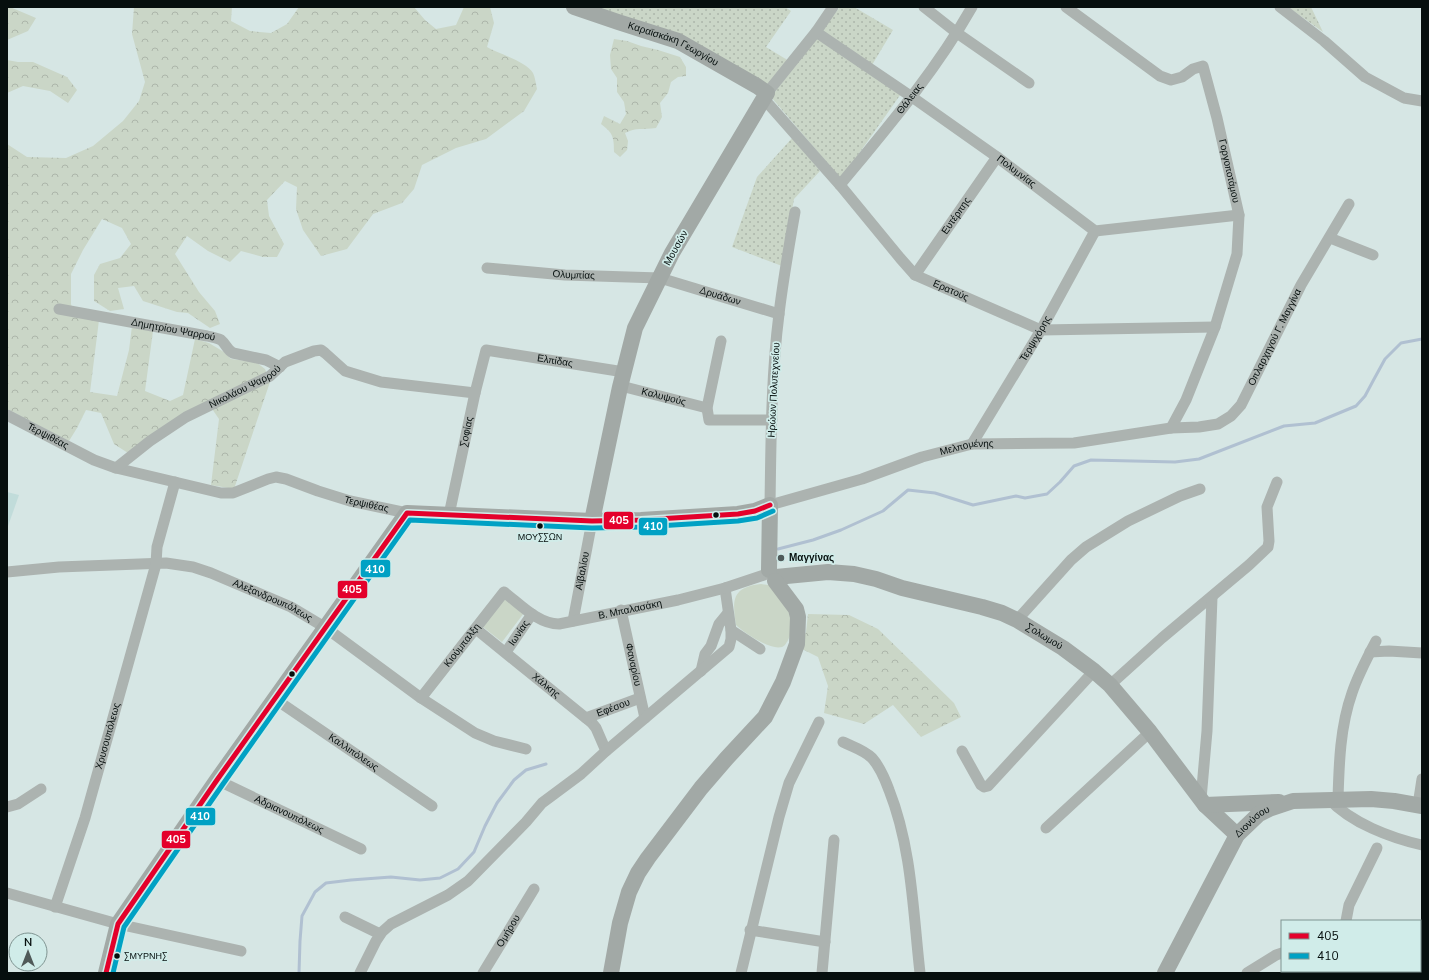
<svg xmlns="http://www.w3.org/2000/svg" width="1429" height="980" font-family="'Nunito Sans',sans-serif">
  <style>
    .built { fill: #c1dcda }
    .grass { fill: url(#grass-dots) }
    .forest { fill: url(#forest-crowns) }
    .park { fill: #cad6c7 }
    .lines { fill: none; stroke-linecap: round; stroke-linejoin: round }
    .stream { stroke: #b0c0d1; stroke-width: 3 }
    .street { stroke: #acb3b0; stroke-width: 11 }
    .secondary { stroke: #a2a9a6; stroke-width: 16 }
    .bus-1-casing { stroke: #d0ece9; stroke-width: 8 }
    .bus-2-casing { stroke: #d0ece9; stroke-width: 8 }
    .bus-1 { stroke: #e4002b; stroke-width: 5 }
    .bus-2 { stroke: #00a1c4; stroke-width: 5 }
    .bus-dot { fill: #060f0e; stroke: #d0ece9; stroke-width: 1.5 }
    .poi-dot { fill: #4f5a59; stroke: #d0ece9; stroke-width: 1.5 }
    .labels { text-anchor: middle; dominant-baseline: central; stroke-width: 3.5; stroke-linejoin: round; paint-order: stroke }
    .bus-label { font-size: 9px; fill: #060f0e; stroke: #d0ece9 }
    .street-label { font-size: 10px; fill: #060f0e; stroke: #d0ece9 }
    .poi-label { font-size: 10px; font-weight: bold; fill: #060f0e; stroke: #d0ece9; text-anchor: start }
    .line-badge { stroke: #d0ece9; stroke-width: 1.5 }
    .badge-label { font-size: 11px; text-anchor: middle; font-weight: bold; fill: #fff }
  </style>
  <defs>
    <pattern id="grass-dots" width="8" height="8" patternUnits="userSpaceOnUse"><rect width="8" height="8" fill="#cad6c7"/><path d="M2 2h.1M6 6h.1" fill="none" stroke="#acb6aa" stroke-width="1.8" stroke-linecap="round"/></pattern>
    <pattern id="forest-crowns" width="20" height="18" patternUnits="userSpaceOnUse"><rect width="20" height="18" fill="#cad6c7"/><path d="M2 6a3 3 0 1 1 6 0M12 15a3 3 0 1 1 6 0" fill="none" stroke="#acb6aa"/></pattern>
  </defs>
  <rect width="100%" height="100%" fill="#d6e6e4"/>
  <!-- built -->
  <path class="built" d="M7,492L19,495L7,529Z"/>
  <!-- grass -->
  <g class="grass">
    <path d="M594,7H785L791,11L766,47L789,61L768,86Z"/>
    <path d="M840,7H854L893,30L869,70L903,91L841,179L771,97Z"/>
    <path d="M1288,7H1311L1323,32Z"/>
    <path d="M793,137L820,171L794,199L782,266L732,247L757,177Z"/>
  </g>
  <!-- forest -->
  <g class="forest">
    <path d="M7,7H10L36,18L28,31L7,40Z"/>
    <path d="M134,7H232L231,21L250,31L271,33L287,24L299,7H414L425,20L436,29L456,25L464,7H490L494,23L487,47C499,54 526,61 533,73C535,77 536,84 537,89L524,111L486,139L456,148L422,165L414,189L402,203L373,214L347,249L321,256L303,230L296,209L297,187L285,181L267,200L269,216L284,244L277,257H263L241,251L230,262L208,251L187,236L175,254L199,292L215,311L220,324L210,328L188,313L177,312L143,301L134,286L118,288L124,309L110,311L94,301V275L100,264L120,258L131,244L122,228L102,219L83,250L71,274V304L75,317L99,320L90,392L117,396L129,350L132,326L153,331L145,391L170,401L183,395L195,339L209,343L224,352L231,359L256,362L265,369L270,382L234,489L211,485L219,419L208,403L128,453L114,444L101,413L86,410L77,428L69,441L7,409V144L27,157L66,158L93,146L123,121L139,101L145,82L132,34Z"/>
    <path d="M614,39L627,41L641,46L658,50L680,57L686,67V76L678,77L671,82L668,93L660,103L662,117L656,128C643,130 636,127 625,133L628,141L627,150L620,157L614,152C614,137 613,133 601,124L604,116L620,124L626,114L624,102L617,92V78L611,69L610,55Z"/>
    <path d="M7,60L18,62H33L67,77L77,90L68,103L50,91L23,86L7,93Z"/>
    <path d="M808,614L849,615L878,629L954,703L961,717L921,737L893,705L864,724L824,713L828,686L818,657L800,648L806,632Z"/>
  </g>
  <!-- park -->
  <g class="park">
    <path d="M761,584L769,585L794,606C793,618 793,635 785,645C776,655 743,632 736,625C732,600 732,587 761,584Z"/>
    <path d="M505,598L524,613L502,642L483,627Z"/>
  </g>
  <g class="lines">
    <!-- stream -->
    <g class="stream">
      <path d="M778,549L813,540L841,530L883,511L908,490L935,493L973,505L1016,496L1025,498L1047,494L1060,482L1074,466L1091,460L1175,462L1199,459L1284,426L1315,423L1356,406L1365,396L1373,381L1385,359L1401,343L1422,339"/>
      <path d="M299,973L300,941L302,916L315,892L326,883L351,880L391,877L420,880L440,878L458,869L474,852L485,826L497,803L514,780L526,770L546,764"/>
    </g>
    <!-- street -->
    <g class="street">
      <path d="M924,7L957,33L1029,83"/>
      <path id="s1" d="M1066,7L1160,76L1171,80L1182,77L1193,69L1203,66L1217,118L1239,215L1237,254L1215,327L1186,400L1171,428"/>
      <path d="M1280,7L1324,41L1365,77L1404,98L1422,101"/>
      <path id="s2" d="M816,32L912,97L997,157L1095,231L1239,215"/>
      <path d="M767,93L816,32L833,7"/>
      <path id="s3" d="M764,99L840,185L900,258L915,275L1041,330L1215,327"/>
      <path id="s4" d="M840,185C887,128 935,72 972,7"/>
      <path id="s5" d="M795,212C789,246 783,280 779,314C771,377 771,442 770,505L862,479L922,457L972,444L1074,443L1171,428L1199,427L1218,424L1231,416L1241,405L1301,285L1349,204"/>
      <path d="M1330,238L1373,255"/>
      <path id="s6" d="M487,268L565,275L660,278L779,314"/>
      <path id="s7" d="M915,275L997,157"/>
      <path id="s8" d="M59,309L207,336C211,337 217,338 221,340C226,344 227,350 233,353L266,360L280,367"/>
      <path d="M721,341L707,408L709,420H772"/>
      <path id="s9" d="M621,386L707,408"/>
      <path id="s10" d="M7,415L94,460L116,468L221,493H233L268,479L276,477L286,479L318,491L350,501L407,513"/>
      <path id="s11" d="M972,444L1041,330L1095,231"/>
      <path id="s12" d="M116,468L150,441L186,417L270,376L285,362L314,351L321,350L325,353L345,371L381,382L475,393"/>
      <path id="s13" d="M449,515L475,393L486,350L624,372"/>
      <path id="s14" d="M7,572L59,567L166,563L193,567L211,573L291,607L326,628L421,698L475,733L494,741L526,749"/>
      <path d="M725,588L731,630L760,649"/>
      <path id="s15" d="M621,610L645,718"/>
      <path d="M1017,620L1071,560L1086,547L1128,521L1180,496L1200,489"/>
      <path id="s16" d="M573,621L592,521"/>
      <path id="s17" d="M476,629L592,723L596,728L606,751"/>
      <path id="s18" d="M506,652L532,614"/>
      <path d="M1370,652L1389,651L1422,653"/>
      <path d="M701,671L705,654L711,646L719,624L728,613"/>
      <path d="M1110,685L1162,638L1249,565L1268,547L1269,541L1267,507L1277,482"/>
      <path id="s19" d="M421,698L504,592C520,604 538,624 559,624L678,600L725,588L764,575"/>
      <path id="s20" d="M275,699L432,806"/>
      <path id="s21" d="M586,718L640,698"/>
      <path d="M843,742C853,747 864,750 872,758C880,767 885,779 889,790C912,848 913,912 920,973"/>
      <path d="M962,751L981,785L984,787L988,786L1094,671"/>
      <path id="s22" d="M217,780L361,849"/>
      <path d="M1201,799L1207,731L1212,597"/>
      <path d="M1329,799C1351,823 1391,838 1422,845"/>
      <path d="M1338,799C1339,764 1340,727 1352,693C1358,675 1367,658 1376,641"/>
      <path d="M1418,805L1422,779"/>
      <path d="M7,807L18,804L41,789"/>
      <path d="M1046,828L1150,732"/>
      <path d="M7,893L118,924L241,951"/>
      <path id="s23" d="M55,907L85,818L156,564L157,547L175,482"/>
      <path d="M345,917L380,934"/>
      <path d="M1346,921L1349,905L1377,848"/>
      <path d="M750,930L825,942"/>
      <path d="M1420,943H1422"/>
      <path d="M360,973L376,941L382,932L391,924L448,895L468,881L526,822L542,803L581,774L606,751L729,647L731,639V630"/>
      <path id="s24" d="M483,973L534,889"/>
      <path d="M741,973L779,817L789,783L819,722"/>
      <path d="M822,973L834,840"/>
      <path d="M1247,973L1276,955L1282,953"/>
    </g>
    <!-- secondary -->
    <g class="secondary">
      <path id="s25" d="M574,7L618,22L678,41L757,86L767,93L672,253L635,328L620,387L592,521"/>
      <path id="s26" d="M776,577L828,572L854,574L876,579L902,588L982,607L1002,613L1017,620L1063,648L1094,671L1110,685L1150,732L1205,805L1237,835"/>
      <path d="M1205,805L1279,802"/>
      <path d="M106,973L118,924L217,780L407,513L592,521L641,520L738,514L755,511L770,505L769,570"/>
      <path d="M611,973L620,923L629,892L638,873L648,858L701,788L726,759L765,717L783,682L797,644L798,617L796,609L775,581"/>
      <path id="s27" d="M1165,973L1237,835L1259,814L1269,809L1293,801L1371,799L1394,801L1422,806"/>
    </g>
    <defs>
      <path id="bus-1" d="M106,973L118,924L217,780L407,513L592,521L641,520L738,514L755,511L770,505"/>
      <path id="bus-2" d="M113,973L124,927L223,784L410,520L592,528L641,527L738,521L757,518L773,511"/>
    </defs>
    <!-- bus-1 casing -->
    <use href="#bus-1" class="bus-1-casing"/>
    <!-- bus-2 casing -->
    <use href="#bus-2" class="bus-2-casing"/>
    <!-- bus-1 -->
    <use href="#bus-1" class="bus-1"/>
    <!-- bus-2 -->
    <use href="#bus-2" class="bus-2"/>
  </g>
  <!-- markers -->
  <g class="bus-dot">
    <circle cx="716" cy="515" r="3.5"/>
    <circle cx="540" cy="526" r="3.5"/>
    <circle cx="292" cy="674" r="3.5"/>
    <circle cx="117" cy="956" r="3.5"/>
  </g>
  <circle class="poi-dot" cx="781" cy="558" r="4"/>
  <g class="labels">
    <!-- bus labels -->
    <g class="bus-label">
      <text x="540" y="537">ΜΟΥΣΣΩΝ</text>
      <text x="124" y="956" text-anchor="start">ΣΜΥΡΝΗΣ</text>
    </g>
    <!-- street labels -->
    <g class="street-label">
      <text stroke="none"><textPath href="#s25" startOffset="106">Καραϊσκάκη Γεωργίου</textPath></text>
      <text stroke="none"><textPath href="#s4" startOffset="111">Θάλειας</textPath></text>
      <text stroke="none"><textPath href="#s1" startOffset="272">Γοργοποτάμου</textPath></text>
      <text stroke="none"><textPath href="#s2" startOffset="244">Πολυμνίας</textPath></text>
      <text stroke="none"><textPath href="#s7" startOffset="72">Ευτέρπης</textPath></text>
      <text transform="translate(676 248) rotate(-61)">Μουσών</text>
      <text stroke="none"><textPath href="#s6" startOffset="87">Ολυμπίας</textPath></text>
      <text stroke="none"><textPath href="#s3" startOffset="271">Ερατούς</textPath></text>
      <text stroke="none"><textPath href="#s6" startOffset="236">Δρυάδων</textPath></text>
      <text stroke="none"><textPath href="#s8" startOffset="116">Δημητρίου Ψαρρού</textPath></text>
      <text stroke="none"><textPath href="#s5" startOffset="859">Οπλαρχηγού Γ. Μαγγίνα</textPath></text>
      <text stroke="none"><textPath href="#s11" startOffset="123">Τερψιχόρης</textPath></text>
      <text stroke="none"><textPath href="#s13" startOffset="239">Ελπίδας</textPath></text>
      <text stroke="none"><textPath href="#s12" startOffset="153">Νικολάου Ψαρρού</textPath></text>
      <text transform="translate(774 390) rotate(-87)">Ηρώων Πολυτεχνείου</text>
      <text stroke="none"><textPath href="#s9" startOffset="44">Καλυψούς</textPath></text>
      <text stroke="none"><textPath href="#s13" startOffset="85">Σοφίας</textPath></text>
      <text stroke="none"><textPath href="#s10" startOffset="46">Τερψιθέας</textPath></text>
      <text stroke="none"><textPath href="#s5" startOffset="500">Μελπομένης</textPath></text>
      <text stroke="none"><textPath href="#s10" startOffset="382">Τερψιθέας</textPath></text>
      <text stroke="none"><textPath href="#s16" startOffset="51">Αϊβαλίου</textPath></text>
      <text stroke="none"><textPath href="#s14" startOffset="273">Αλεξανδρουπόλεως</textPath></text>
      <text stroke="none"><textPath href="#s19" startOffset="272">Β. Μπαλασάκη</textPath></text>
      <text stroke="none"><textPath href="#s18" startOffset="23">Ιωνίας</textPath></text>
      <text stroke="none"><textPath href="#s26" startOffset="280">Σολωμού</textPath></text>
      <text stroke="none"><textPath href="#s19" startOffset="67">Κιούμπαλξη</textPath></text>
      <text stroke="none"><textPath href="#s15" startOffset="56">Φαναρίου</textPath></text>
      <text stroke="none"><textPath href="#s17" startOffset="90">Χάλκης</textPath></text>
      <text stroke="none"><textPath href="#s21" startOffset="29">Εφέσου</textPath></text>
      <text stroke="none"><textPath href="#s23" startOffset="179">Χρυσουπόλεως</textPath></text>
      <text stroke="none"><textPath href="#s20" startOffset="95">Καλλιπόλεως</textPath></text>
      <text stroke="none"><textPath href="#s22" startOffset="80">Αδριανουπόλεως</textPath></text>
      <text stroke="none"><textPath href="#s27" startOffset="176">Διονύσου</textPath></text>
      <text stroke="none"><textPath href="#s24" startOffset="49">Ομήρου</textPath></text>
    </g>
    <!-- poi labels -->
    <g class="poi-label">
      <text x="789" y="558">Μαγγίνας</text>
    </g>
  </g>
  <g class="line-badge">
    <rect x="603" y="511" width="31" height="19" rx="4" fill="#e4002b"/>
    <rect x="638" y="517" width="30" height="19" rx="4" fill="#00a1c4"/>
    <rect x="360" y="559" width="31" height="19" rx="4" fill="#00a1c4"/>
    <rect x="337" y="580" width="31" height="19" rx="4" fill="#e4002b"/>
    <rect x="185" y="807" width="31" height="19" rx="4" fill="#00a1c4"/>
    <rect x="161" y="830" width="30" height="19" rx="4" fill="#e4002b"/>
  </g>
  <g class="badge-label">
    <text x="619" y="524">405</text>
    <text x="653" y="530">410</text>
    <text x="375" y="573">410</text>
    <text x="352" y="593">405</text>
    <text x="200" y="820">410</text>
    <text x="176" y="843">405</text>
  </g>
  <!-- border -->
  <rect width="1429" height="980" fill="none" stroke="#060f0e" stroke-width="16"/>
  <!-- legend -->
  <rect x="1281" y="920" width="140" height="52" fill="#d0ece9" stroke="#7f9491"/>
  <rect x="1289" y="933" width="20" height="6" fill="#e4002b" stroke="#7f9491"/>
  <text x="1317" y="940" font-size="12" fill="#060f0e">405</text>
  <rect x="1289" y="953" width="20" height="6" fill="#00a1c4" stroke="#7f9491"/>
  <text x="1317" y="960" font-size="12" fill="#060f0e">410</text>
  <!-- north arrow -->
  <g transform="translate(28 952)"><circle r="19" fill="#d0ece9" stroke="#7f9491"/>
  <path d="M0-3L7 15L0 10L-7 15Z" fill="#4f5a59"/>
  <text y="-6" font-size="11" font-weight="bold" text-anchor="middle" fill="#060f0e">N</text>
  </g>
</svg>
